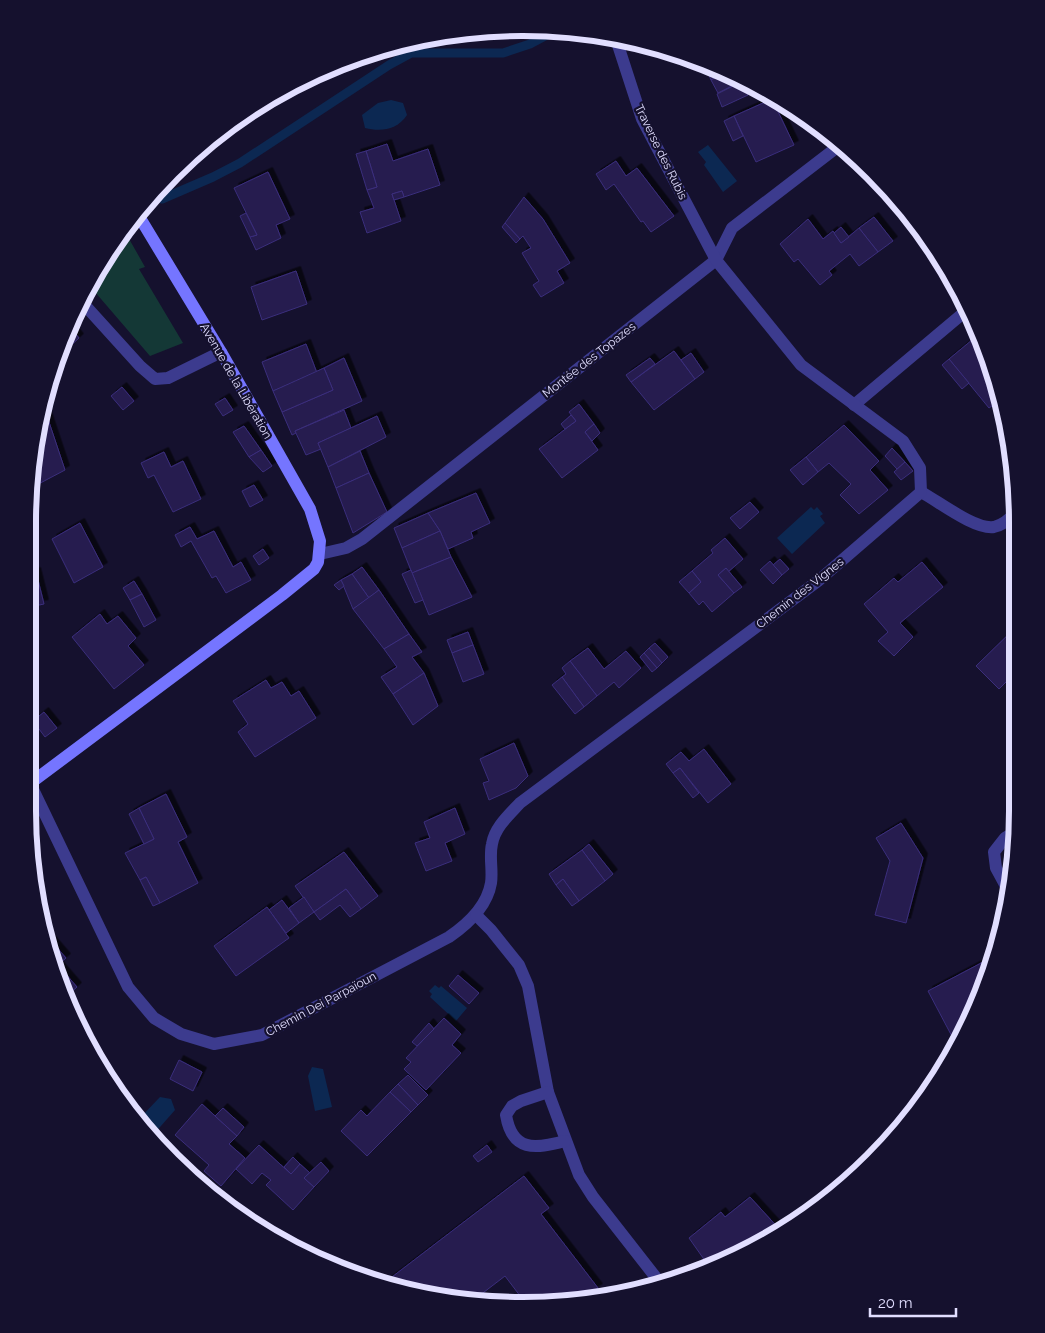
<svg xmlns="http://www.w3.org/2000/svg" width="1045" height="1333" font-family="Raleway,sans-serif">
  <style>
    .green { fill: #143836 }
    .water { fill: #0c2852 }
    .lines { fill: none; stroke-linecap: round; stroke-linejoin: round }
    .stream { stroke: #0c2852; stroke-width: 9 }
    .building { fill: #251d4f; stroke: #3b2e7c; filter: url(#shadow) }
    .street { stroke: #3c3b8e; stroke-width: 12 }
    .secondary { stroke: #7575ff; stroke-width: 12 }
    .labels { text-anchor: middle; dominant-baseline: central; stroke-width: 4.5; stroke-linejoin: round; paint-order: stroke }
    .street-label { font-size: 12px; fill: #e1deff; stroke: #15112e }
    .rim { fill: none; stroke: #e1deff; stroke-width: 6 }
  </style>
  <defs>
    <filter id="shadow"><feDropShadow dx="4.5" dy="-4.5" stdDeviation="0" flood-color="#0009"/></filter>
  </defs>
  <rect width="100%" height="100%" fill="#15112e"/>
  <!-- green -->
  <path class="green" d="M124,230L145,267L139,269L183,343L150,356L89,285Z"/>
  <!-- water -->
  <g class="water">
    <path d="M391,100L403,103L407,115C397,130 381,132 365,128L362,115L378,103Z"/>
    <path d="M708,145L737,181L723,192L704,165L706,162L698,152Z"/>
    <path d="M811,507L814,510L817,507L823,514L820,516L825,523L792,554L777,538Z"/>
    <path d="M435,985L439,988L441,986L467,1008L456,1021L430,997L432,994L429,991Z"/>
    <path d="M312,1067L323,1069L332,1107L315,1111L308,1076Z"/>
    <path d="M160,1097L171,1099L175,1110L153,1135L140,1118Z"/>
  </g>
  <g class="lines">
    <!-- stream -->
    <path class="stream" d="M162,199L213,177L240,163L389,65L411,53H503L530,44L558,29"/>
  </g>
  <!-- building -->
  <g class="building">
    <path d="M707,65L718,70L720,75L711,80L705,66Z"/>
    <path d="M718,70L741,78L744,80L718,93L711,80L720,75Z"/>
    <path d="M741,82L748,95L722,107L717,94Z"/>
    <path d="M772,99L794,145L756,162L734,116Z"/>
    <path d="M257,107L260,115L221,133Z"/>
    <path d="M734,116L743,136L733,141L724,121Z"/>
    <path d="M387,144L393,161L428,149L440,185L404,197L402,191L392,194L401,221L367,233L360,212L374,208L367,190L377,187L366,151Z"/>
    <path d="M366,151L377,187L367,190L356,154Z"/>
    <path d="M616,161L626,176L637,168L674,216L651,232L643,221L641,222L614,184L606,190L596,174Z"/>
    <path d="M268,172L290,219L276,225L281,238L256,250L250,237L257,235L234,188Z"/>
    <path d="M402,191L404,197L394,200L392,194Z"/>
    <path d="M524,197L543,219L570,263L557,271L564,283L541,297L533,285L539,281L522,253L531,248L523,236L520,239L505,223Z"/>
    <path d="M246,213L257,235L250,237L240,216Z"/>
    <path d="M874,217L893,241L878,252L859,228Z"/>
    <path d="M808,219L823,239L833,231L841,243L859,228L878,252L859,266L850,254L829,271L832,275L820,285L798,259L794,262L780,244Z"/>
    <path d="M505,223L520,239L516,243L502,227Z"/>
    <path d="M841,227L849,237L841,243L834,233Z"/>
    <path d="M296,271L307,304L262,320L251,287Z"/>
    <path d="M70,327L79,338L56,359Z"/>
    <path d="M978,335L991,364L999,401L989,408L949,359Z"/>
    <path d="M306,344L317,373L273,391L262,362Z"/>
    <path d="M674,351L695,379L654,410L631,382Z"/>
    <path d="M691,353L704,372L695,379L681,360Z"/>
    <path d="M344,358L362,401L295,431L296,433L292,435L282,412L333,390L324,368Z"/>
    <path d="M650,358L655,364L631,382L626,375Z"/>
    <path d="M949,359L969,383L962,389L942,365Z"/>
    <path d="M324,368L333,390L282,412L273,391Z"/>
    <path d="M122,387L134,401L123,410L111,396Z"/>
    <path d="M225,398L233,410L223,416L215,404Z"/>
    <path d="M579,404L594,424L585,432L598,450L562,478L539,449L576,421L569,412Z"/>
    <path d="M45,410L65,470L29,489Z"/>
    <path d="M344,410L351,428L318,443L321,449L306,455L295,431Z"/>
    <path d="M571,415L576,421L565,429L561,424Z"/>
    <path d="M377,416L386,437L328,467L318,443Z"/>
    <path d="M594,424L600,433L592,441L585,432Z"/>
    <path d="M844,425L879,461L870,470L888,490L859,514L840,495L851,484L829,463L818,472L806,457Z"/>
    <path d="M244,426L261,450L249,457L233,432Z"/>
    <path d="M892,448L905,462L897,469L885,456Z"/>
    <path d="M261,450L272,466L263,472L249,457Z"/>
    <path d="M360,451L369,473L336,488L328,467Z"/>
    <path d="M164,452L171,467L183,461L201,499L173,512L154,475L148,478L141,463Z"/>
    <path d="M806,457L818,472L803,485L790,470Z"/>
    <path d="M905,462L913,471L901,480L894,472Z"/>
    <path d="M369,473L387,512L353,533L336,488Z"/>
    <path d="M254,485L263,500L250,507L242,491Z"/>
    <path d="M476,493L490,523L471,532L473,538L448,549L440,531L428,513Z"/>
    <path d="M750,502L759,512L740,529L730,518Z"/>
    <path d="M428,513L440,531L402,548L394,528Z"/>
    <path d="M80,523L103,567L74,583L52,539Z"/>
    <path d="M190,527L197,539L214,531L233,567L241,562L251,580L226,593L216,576L212,578L191,541L181,547L175,535Z"/>
    <path d="M440,531L451,557L412,573L402,548Z"/>
    <path d="M725,538L743,559L728,572L726,568L718,575L734,593L712,612L703,601L699,605L689,593L701,582L692,571L713,553L711,550Z"/>
    <path d="M263,549L269,558L259,565L253,556Z"/>
    <path d="M451,557L472,597L429,615L412,573Z"/>
    <path d="M780,559L789,569L782,575L773,565Z"/>
    <path d="M770,561L782,575L773,584L760,570Z"/>
    <path d="M922,562L943,587L900,623L913,637L894,656L878,641L888,632L864,604L894,578L898,582Z"/>
    <path d="M362,567L379,590L369,598L352,574Z"/>
    <path d="M726,568L742,587L734,593L718,575Z"/>
    <path d="M411,570L423,600L415,603L402,574Z"/>
    <path d="M692,571L701,582L689,593L679,582Z"/>
    <path d="M36,572L44,604L30,607L28,573Z"/>
    <path d="M352,574L369,598L353,609L341,580Z"/>
    <path d="M341,580L344,586L339,590L334,585Z"/>
    <path d="M134,581L142,594L130,600L123,588Z"/>
    <path d="M379,590L409,634L384,649L353,609Z"/>
    <path d="M142,594L156,620L144,627L130,600Z"/>
    <path d="M100,614L107,624L118,616L136,638L128,646L144,665L114,689L72,637Z"/>
    <path d="M1017,626V671L999,689L976,666Z"/>
    <path d="M468,632L473,645L452,653L447,640Z"/>
    <path d="M409,634L422,652L412,657L424,673L393,694L381,677L397,667L384,649Z"/>
    <path d="M655,643L668,657L662,663L649,648Z"/>
    <path d="M473,645L484,674L463,682L452,653Z"/>
    <path d="M588,648L604,669L626,651L641,668L619,688L614,682L597,696L570,661Z"/>
    <path d="M649,648L662,663L657,668L644,653Z"/>
    <path d="M644,653L657,668L652,672L640,657Z"/>
    <path d="M570,661L597,696L584,707L562,677L566,674L562,668Z"/>
    <path d="M424,673L438,706L413,725L393,694Z"/>
    <path d="M562,677L584,707L575,714L552,685Z"/>
    <path d="M266,680L271,688L282,682L291,696L299,691L316,718L255,757L238,732L248,724L233,701Z"/>
    <path d="M1017,686V707L1006,696Z"/>
    <path d="M44,712L57,728L45,737L33,721Z"/>
    <path d="M514,743L528,776L516,788L489,800L483,783L489,781L480,759Z"/>
    <path d="M704,749L731,784L708,803L680,768L673,773L666,764L681,752L689,761Z"/>
    <path d="M680,768L699,793L693,798L673,773Z"/>
    <path d="M166,794L187,837L178,842L198,883L160,903L146,877L140,880L125,853L154,839L139,808Z"/>
    <path d="M139,808L154,839L144,844L129,814Z"/>
    <path d="M455,808L465,834L445,843L452,861L426,871L415,843L430,838L424,822Z"/>
    <path d="M901,823L923,858L906,923L875,915L890,861L876,838Z"/>
    <path d="M589,844L613,874L605,881L582,850Z"/>
    <path d="M582,850L605,881L579,901L563,879L556,885L549,874Z"/>
    <path d="M344,852L378,896L361,909L346,889L314,912L295,886Z"/>
    <path d="M146,877L160,903L153,906L140,880Z"/>
    <path d="M563,879L579,901L572,906L556,885Z"/>
    <path d="M346,889L361,909L350,917L340,905L320,920L314,912Z"/>
    <path d="M304,897L314,912L299,923L289,908Z"/>
    <path d="M282,900L299,923L286,933L269,910Z"/>
    <path d="M267,907L289,938L236,976L214,946Z"/>
    <path d="M48,937L66,958L58,965L77,987L68,995L45,940Z"/>
    <path d="M983,962L988,971L980,1000L956,1044L928,991Z"/>
    <path d="M458,975L479,993L469,1004L449,986Z"/>
    <path d="M444,1018L461,1034L452,1045L461,1053L426,1090L404,1069L411,1062L406,1058Z"/>
    <path d="M429,1023L434,1029L417,1046L412,1042Z"/>
    <path d="M179,1060L202,1072L193,1091L170,1079Z"/>
    <path d="M408,1075L428,1095L418,1105L398,1084Z"/>
    <path d="M398,1084L418,1105L411,1112L390,1092Z"/>
    <path d="M390,1092L411,1112L367,1156L341,1131L361,1110L367,1116Z"/>
    <path d="M202,1104L237,1136L229,1144L245,1158L221,1186L204,1171L209,1165L175,1135Z"/>
    <path d="M223,1108L244,1127L237,1136L215,1116Z"/>
    <path d="M259,1145L291,1174L300,1164L310,1173L304,1178L314,1187L293,1210L266,1185L271,1180L262,1173L252,1184L236,1169Z"/>
    <path d="M487,1145L492,1152L478,1162L473,1156Z"/>
    <path d="M293,1157L300,1164L291,1174L284,1167Z"/>
    <path d="M321,1162L329,1171L314,1187L304,1178Z"/>
    <path d="M524,1176L549,1208L541,1214L598,1288L590,1293L592,1296L527,1305L505,1276L475,1299L394,1289L388,1280Z"/>
    <path d="M750,1197L781,1231L770,1239L708,1265L689,1238L721,1212L725,1217Z"/>
  </g>
  <g class="lines">
    <!-- street -->
    <g class="street">
      <path d="M82,302L140,366L155,379L168,378L221,352"/>
      <path d="M854,405L967,310"/>
      <path d="M921,492C938,501 975,530 994,527C1003,525 1010,519 1016,512"/>
      <path d="M320,554L346,548L362,539L716,260L732,228L840,145"/>
      <path d="M30,783L128,987L154,1018L181,1034L214,1044L262,1035L449,937C468,924 487,907 491,883C493,870 489,857 492,844C495,827 509,815 520,803L818,581L921,492L920,468L903,441L801,365L716,260L642,119L616,39"/>
      <path d="M1009,892L996,868L994,852L1005,838L1015,832"/>
      <path d="M476,915L491,930L519,965L528,986L548,1092L579,1175L593,1197L661,1284"/>
      <path d="M548,1092L521,1101L512,1106L506,1115C512,1152 535,1149 565,1141"/>
    </g>
    <!-- secondary -->
    <path class="secondary" d="M28,785L282,595L314,569L318,562L320,541L310,509L221,352L137,213"/>
  </g>
  <g class="labels">
    <!-- street labels -->
    <g class="street-label">
      <text transform="translate(661 152) rotate(64)">Traverse des Rubis</text>
      <text transform="translate(589 360) rotate(-38)">Montée des Topazes</text>
      <text transform="translate(236 381) rotate(60)">Avenue de la Libération</text>
      <text transform="translate(800 593) rotate(-38)">Chemin des Vignes</text>
      <text transform="translate(321 1004) rotate(-28)">Chemin Dei Parpaïoun</text>
    </g>
  </g>
  <!-- crop -->
  <path d="M0 0H1045V1333H0ZM522 36H523A486 486 0 0 1 1009 522V811A486 486 0 0 1 523 1297H522A486 486 0 0 1 36 811V522A486 486 0 0 1 522 36Z" fill="#15112e" fill-rule="evenodd"/>
  <path class="rim" d="M522 36H523A486 486 0 0 1 1009 522V811A486 486 0 0 1 523 1297H522A486 486 0 0 1 36 811V522A486 486 0 0 1 522 36Z"/>
  <!-- scale -->
  <path d="M870 1308v8h86v-8" fill="none" stroke="#e1deff" stroke-width="2.5"/>
  <text x="878" y="1308" font-size="15" fill="#e1deff" stroke="#15112e" stroke-width="4" paint-order="stroke">20 m</text>
</svg>
